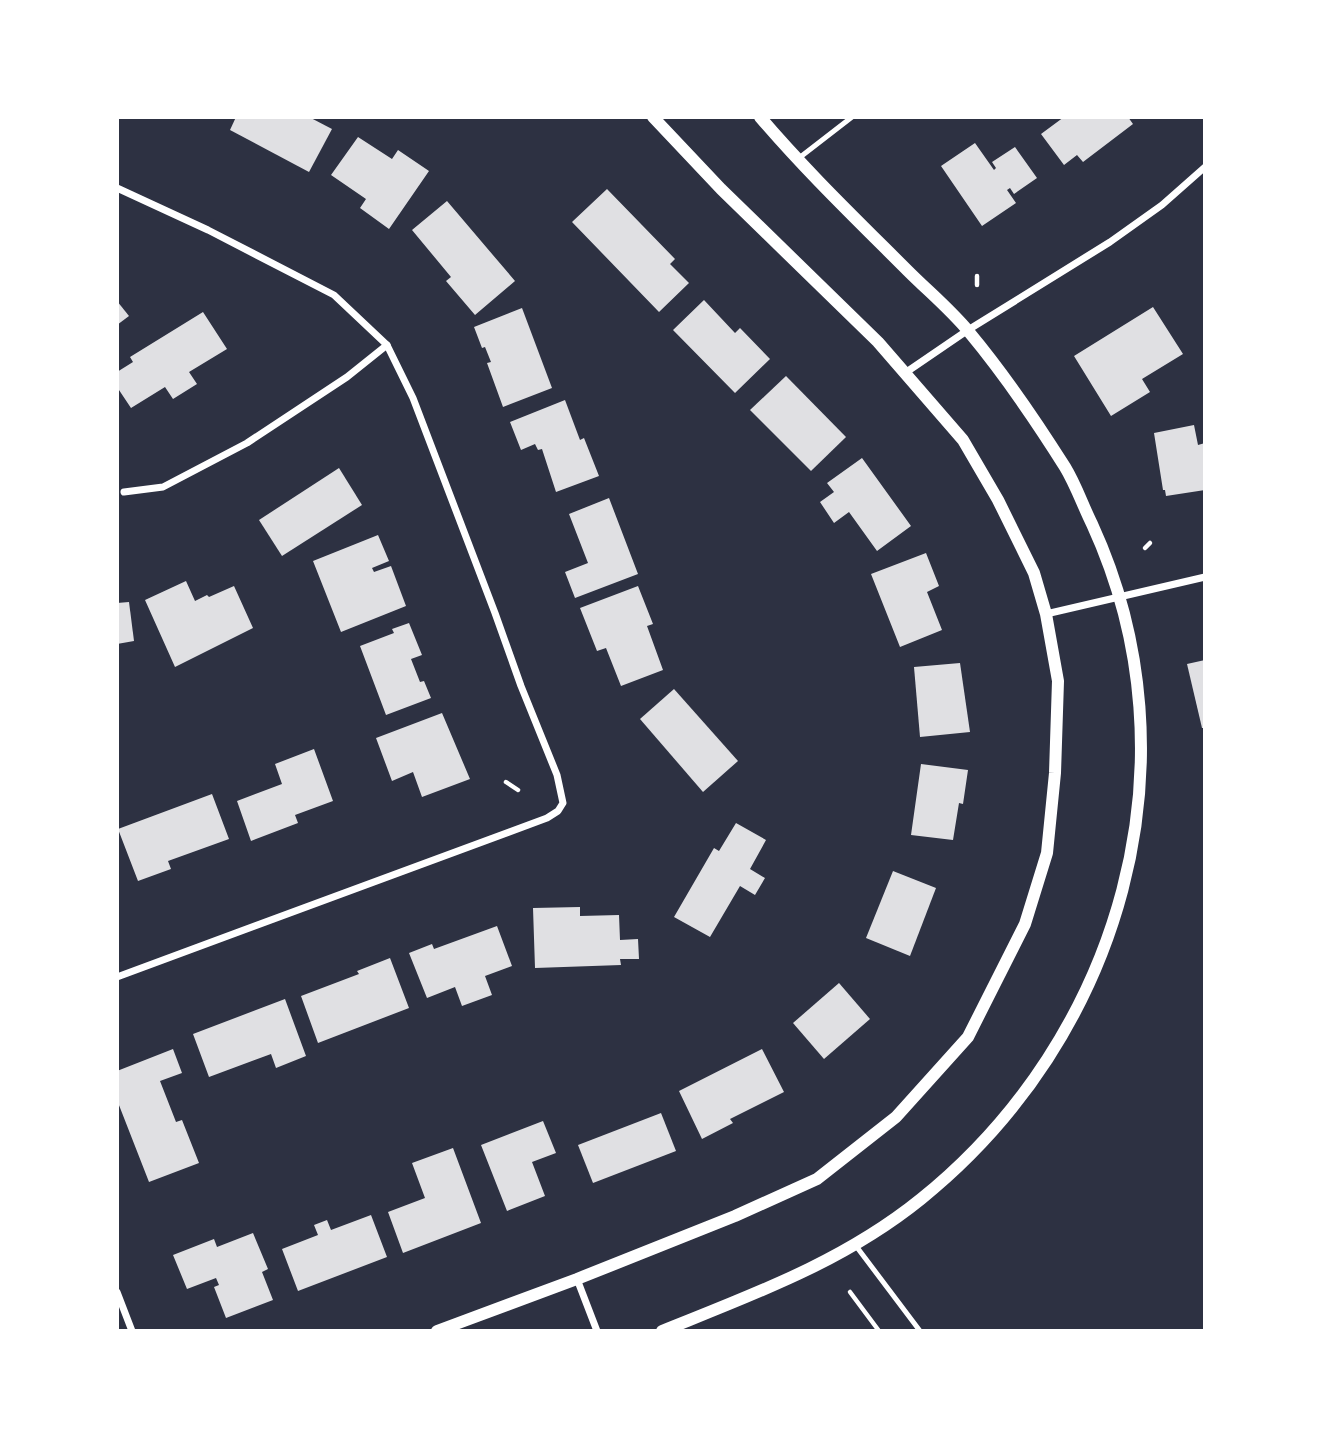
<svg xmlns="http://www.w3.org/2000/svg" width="1322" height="1448" font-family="'Exo 2',sans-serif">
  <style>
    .building { fill: #e0e0e3 }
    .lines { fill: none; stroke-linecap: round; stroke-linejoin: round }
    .path { stroke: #fff; stroke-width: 4.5 }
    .service { stroke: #fff; stroke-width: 5 }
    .minor { stroke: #fff; stroke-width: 7 }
    .tertiary { stroke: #fff; stroke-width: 12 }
  </style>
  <rect width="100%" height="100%" fill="#2d3142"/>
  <!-- building -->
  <g class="building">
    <path d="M236,117H309L332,129L309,172L230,130Z"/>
    <path d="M1064,117H1128L1133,124L1083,162L1077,155L1064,165L1041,134Z"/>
    <path d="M358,137L392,159L398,150L429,171L389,229L360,208L366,199L331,175Z"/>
    <path d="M975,143L994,170L996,168L992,162L1015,147L1037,178L1014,194L1010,188L1007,190L1016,203L982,226L941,166Z"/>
    <path d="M607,189L675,259L670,264L689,283L659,312L572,222Z"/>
    <path d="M447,201L515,281L475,315L446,281L451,277L412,230Z"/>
    <path d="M704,300L735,333L740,328L770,359L735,393L673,330Z"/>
    <path d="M117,301L129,316L117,325Z"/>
    <path d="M1153,307L1183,354L1142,379L1150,392L1111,416L1074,356Z"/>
    <path d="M522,308L552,388L503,407L487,363L491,362L485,347L482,348L474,327Z"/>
    <path d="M203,312L227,349L189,372L197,384L173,399L165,387L131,408L117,387V372L133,362L130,357Z"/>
    <path d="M786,376L846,437L811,471L750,410Z"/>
    <path d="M565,400L580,440L584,438L599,476L556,492L542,449L538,450L535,444L521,450L510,422Z"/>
    <path d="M1194,425L1198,445L1205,443V490L1166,496L1165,490H1163L1154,433Z"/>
    <path d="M862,458L911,526L877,551L849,512L834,523L820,502L834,492L827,483Z"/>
    <path d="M339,468L362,505L282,556L259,520Z"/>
    <path d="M609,498L638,574L575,598L565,572L588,563L569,514Z"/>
    <path d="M378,535L389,561L372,568L374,572L391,566L406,606L341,632L313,561Z"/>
    <path d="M926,553L939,586L927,592L942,630L900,647L871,574Z"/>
    <path d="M186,581L195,601L207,595L209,597L234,586L253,628L175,667L145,600Z"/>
    <path d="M638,586L653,624L647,626L663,670L621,686L606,648L597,651L580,608Z"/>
    <path d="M129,602L134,641L117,644V603Z"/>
    <path d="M409,623L422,655L411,659L420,682L424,681L431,698L386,715L360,646L394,633L392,629Z"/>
    <path d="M1205,660V728H1202L1187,664Z"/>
    <path d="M960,663L970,732L920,737L914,667Z"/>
    <path d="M674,689L738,761L703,792L640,719Z"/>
    <path d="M442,713L470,779L422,797L413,772L392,781L376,738Z"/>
    <path d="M314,749L333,801L295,815L298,823L251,841L237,801L282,784L275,764Z"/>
    <path d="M921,764L968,770L963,804L959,803L953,840L911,835Z"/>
    <path d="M212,794L229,839L168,861L171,869L138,881L118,829Z"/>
    <path d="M736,823L766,840L750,869L765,878L755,895L740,886L710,937L674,917L714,848L719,851Z"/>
    <path d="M893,871L936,888L910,956L866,938Z"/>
    <path d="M580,907V916L619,915L620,940L638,939L639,959H620L621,965L535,968L533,908Z"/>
    <path d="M497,926L512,966L485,976L492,995L462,1006L455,987L427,998L409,953L432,944L434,949Z"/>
    <path d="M390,958L409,1008L318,1043L301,996L359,974L357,971Z"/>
    <path d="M839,983L870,1019L824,1059L793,1023Z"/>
    <path d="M285,999L306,1056L276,1068L271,1054L209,1077L193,1034Z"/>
    <path d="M173,1049L182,1073L160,1081L176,1122L182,1120L199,1163L149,1182L117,1100V1071Z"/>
    <path d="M762,1049L784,1092L730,1119L733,1123L702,1139L679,1091Z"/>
    <path d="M661,1113L676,1151L593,1183L578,1145Z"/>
    <path d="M543,1121L556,1153L532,1162L545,1196L507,1211L481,1145Z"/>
    <path d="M453,1148L481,1223L403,1253L388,1212L425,1198L412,1163Z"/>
    <path d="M371,1215L387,1257L298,1291L282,1249L318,1235L314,1225L327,1220L331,1230Z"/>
    <path d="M253,1233L268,1269L262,1272L273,1300L226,1318L214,1287L219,1285L216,1278L187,1289L173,1255L214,1239L217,1247Z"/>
  </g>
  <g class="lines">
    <!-- path -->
    <g class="path">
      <path d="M977,285V276"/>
      <path d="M1145,548L1150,543"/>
      <path d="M506,782L518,790"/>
      <path d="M850,1292L879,1331"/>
    </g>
    <!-- service -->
    <g class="service">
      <path d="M799,158L852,117"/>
      <path d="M856,1246L920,1331"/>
    </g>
    <!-- minor -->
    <g class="minor">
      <path d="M117,188L208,230L334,295L387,345L413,398L495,613L521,686L557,775L563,803L558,811L547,818L117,977"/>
      <path d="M905,373L968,330L1110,242L1162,205L1205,167"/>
      <path d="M124,492L163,487L247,443L347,377L387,345"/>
      <path d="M1046,614L1205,577"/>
      <path d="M577,1279L597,1331"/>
      <path d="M117,1292L132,1331"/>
    </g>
    <!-- tertiary -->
    <g class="tertiary">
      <path d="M437,1331L577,1279L735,1216L817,1179L896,1117L968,1037L1025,924L1047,853L1055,773L1058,681L1046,614L1034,573L998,500L963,440L878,342L721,189L653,117"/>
      <path d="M662,1331C754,1294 843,1262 921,1199C1121,1038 1201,761 1092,524C1083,506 1076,485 1065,467C1036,421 1004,374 969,332C951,310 928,291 908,271C857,220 806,171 760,117"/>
    </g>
  </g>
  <!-- border -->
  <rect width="1322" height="1448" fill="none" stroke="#ffffff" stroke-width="238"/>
</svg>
